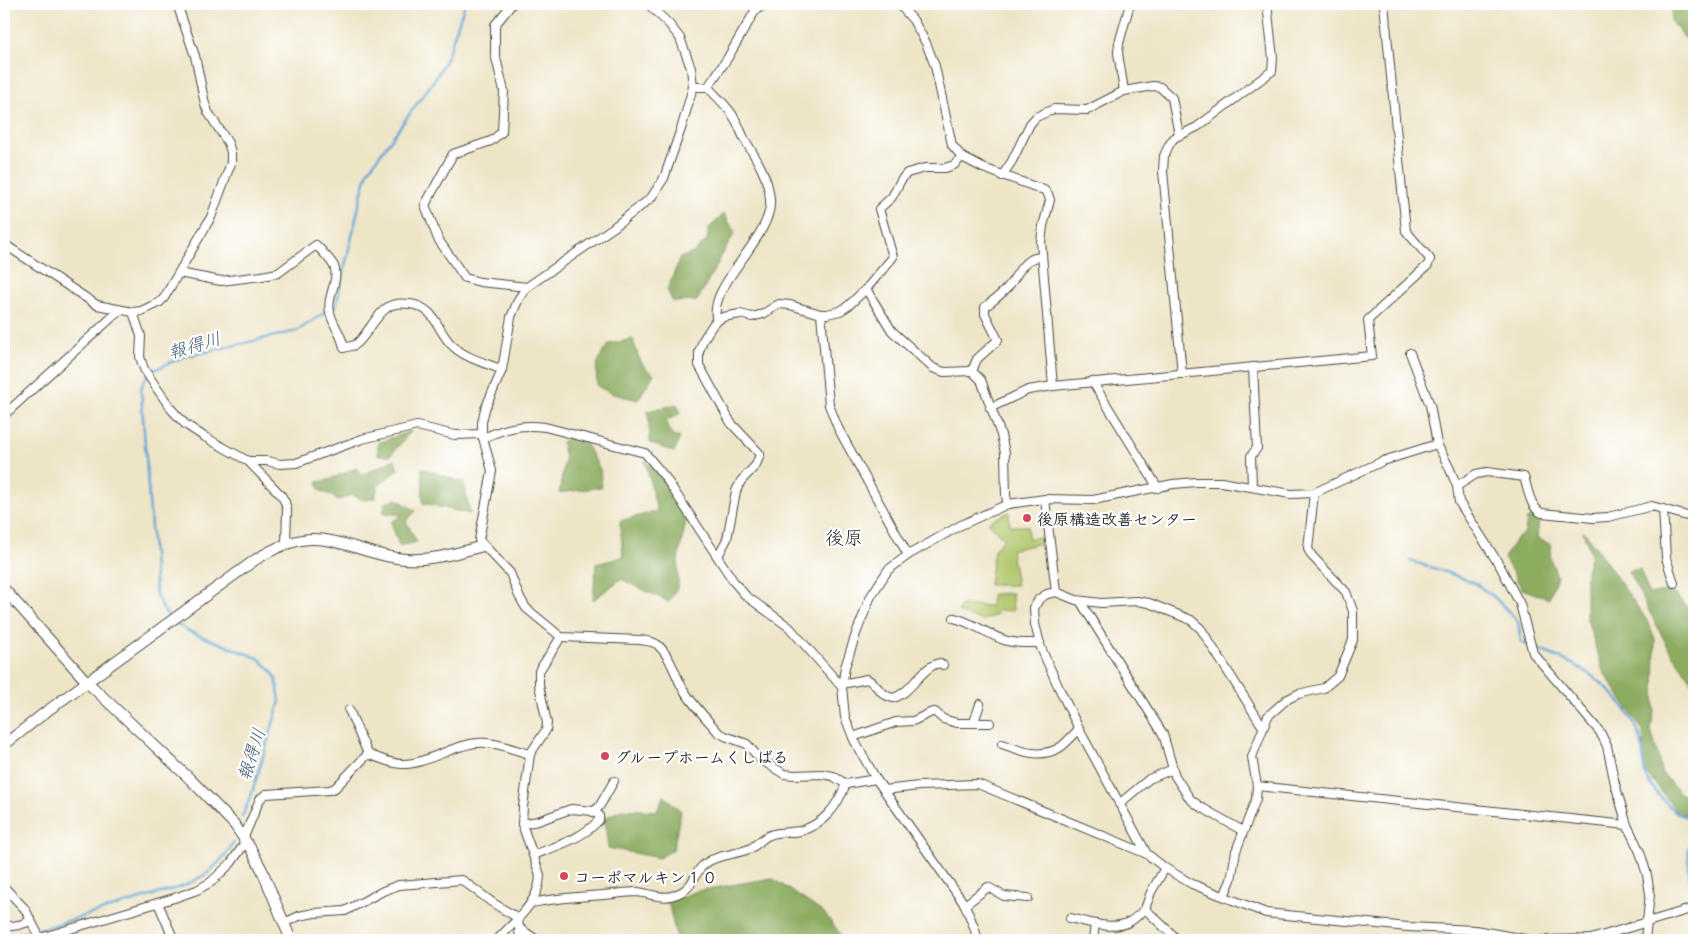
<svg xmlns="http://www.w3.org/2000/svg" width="1698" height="944" font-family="'Playpen Sans','Klee One',sans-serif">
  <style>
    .green { fill: #b1c86d; stroke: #6e7a4c }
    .forest { fill: #8cac60; stroke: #5c6c46 }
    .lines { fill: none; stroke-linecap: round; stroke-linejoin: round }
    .stream { stroke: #60a5d5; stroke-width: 2.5 }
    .minor-casing { stroke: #484742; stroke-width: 10 }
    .tertiary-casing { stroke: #484742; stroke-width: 12 }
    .minor { stroke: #fff; stroke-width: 8 }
    .tertiary { stroke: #fff; stroke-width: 10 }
    .poi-dot { fill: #d1495b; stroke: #fff; stroke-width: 2 }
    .labels { text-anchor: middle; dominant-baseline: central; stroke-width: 4.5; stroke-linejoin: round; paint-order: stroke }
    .poi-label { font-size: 16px; font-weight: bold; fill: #2b2b2b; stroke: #fff; text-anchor: start }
    .water-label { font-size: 18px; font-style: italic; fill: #405c6f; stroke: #fff }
    .quarter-label { font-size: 19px; fill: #2b2b2b; stroke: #fff }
  </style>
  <rect width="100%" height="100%" fill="#fff"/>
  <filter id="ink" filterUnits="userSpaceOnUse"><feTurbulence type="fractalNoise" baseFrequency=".02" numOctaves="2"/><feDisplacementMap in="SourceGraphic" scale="10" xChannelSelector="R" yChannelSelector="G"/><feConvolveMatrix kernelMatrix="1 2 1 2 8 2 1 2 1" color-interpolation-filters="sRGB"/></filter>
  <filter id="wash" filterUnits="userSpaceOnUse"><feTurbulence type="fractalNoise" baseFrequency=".0096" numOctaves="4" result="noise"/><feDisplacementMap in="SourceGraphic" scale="20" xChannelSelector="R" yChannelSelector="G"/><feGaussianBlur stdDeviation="1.12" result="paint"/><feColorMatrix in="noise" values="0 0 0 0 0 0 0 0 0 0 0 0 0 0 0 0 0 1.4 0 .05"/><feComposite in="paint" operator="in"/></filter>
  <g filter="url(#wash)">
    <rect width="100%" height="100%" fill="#eee5c7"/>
    <!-- green -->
    <g class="green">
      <path d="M1009,512L1010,526H1028V538L1044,537L1046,542L1011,550L1017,585H989L994,549L1004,539L988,522Z"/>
      <path d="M1012,593L1013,611L999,610L996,615L982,621L958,612L961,605L991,606L992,594Z"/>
    </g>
    <!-- forest -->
    <g class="forest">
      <path d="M1672,4H1694V45H1691L1671,22Z"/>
      <path d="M724,214L735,232L697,301L673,302L667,290L680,258L693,253L707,240L709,228Z"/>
      <path d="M633,339C636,352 641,368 654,374L638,400L613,394L597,386C595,365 597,360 609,344Z"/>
      <path d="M677,404L681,413L666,421L673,437H680L674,452L650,443L648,411Z"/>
      <path d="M411,431L390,456L378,455V443Z"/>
      <path d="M568,437L585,443L600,469L602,487L559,493L565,459L562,442Z"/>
      <path d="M395,459L398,470L378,486L375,498L364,500L352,495L339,500L320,490L317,482L328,480L356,468L362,475Z"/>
      <path d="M645,460L663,479L678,502L686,522L678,559V586L669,602L621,579L593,600L596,564L623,557L620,521L657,511Z"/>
      <path d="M422,468L464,483L470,514L423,503Z"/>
      <path d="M397,499L416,511L406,521L417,542L399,546L391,522L403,515L383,513L385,503Z"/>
      <path d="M1532,515L1539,521L1537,538L1552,545L1550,558L1557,576L1549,599L1522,589L1504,558L1516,539L1525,533L1527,519Z"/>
      <path d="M1583,532H1585L1648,622L1655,639L1654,711L1651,730L1658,755L1661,772L1682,795L1694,790L1692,815L1679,814L1645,771L1643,731L1603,671L1586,616V571L1591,554Z"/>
      <path d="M1640,569L1649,594L1671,590L1694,614V685L1669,649L1628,571Z"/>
      <path d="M664,796L681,811L673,850L659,858L608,848L604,818L623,809L657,811Z"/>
      <path d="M772,878L824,913L842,936L839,940H677L668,902L697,891Z"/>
    </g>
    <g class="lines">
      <!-- stream -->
      <g class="stream">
        <path d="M332,309L336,306L362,192L368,171L435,79L446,59L465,4"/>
        <path d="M1410,561L1440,570L1473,582L1494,597L1518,621L1521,642L1529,646"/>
        <path d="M170,618L164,611L156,595L141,390L144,380L152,371L183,357L297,331L327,311"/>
        <path d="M174,622L188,631L258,658L270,669L276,678L280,701L251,796L242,817"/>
        <path d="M1534,648C1570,661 1599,674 1623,706C1629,714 1637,726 1640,736C1644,747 1642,762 1645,774C1648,785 1672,812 1683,816C1687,818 1690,817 1694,816"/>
        <path d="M4,937L51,926L184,886L208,873L225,856L234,842"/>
        <path d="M1693,940L1688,849L1694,836"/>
      </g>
    </g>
  </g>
  <g filter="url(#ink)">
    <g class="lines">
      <defs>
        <g id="minor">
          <path d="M512,4L495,25V54L504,91L502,132L491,141L453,154L425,205L438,239L465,278L480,282L527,287"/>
          <path d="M648,4L669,24L680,38L691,68L693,87L682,126L664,178L651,198L614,227L527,287L519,298L511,317L502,370L485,409L482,422V434L492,471L479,540L510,573L519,596L526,608L561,637L640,640C647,641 653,641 658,645C671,657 675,675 683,689C693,705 706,718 718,732L725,736L747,744L760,759L784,774L794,775L822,774L833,776L846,784L876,779"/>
          <path d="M899,4L913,20L926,43L935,66L952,145L962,157L983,168L1044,190L1048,194L1050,200L1043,226L1041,242L1053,386"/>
          <path d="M693,87H708L727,59L755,11L762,6L769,4"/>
          <path d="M708,87C716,97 729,107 735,119C739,125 741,133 745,140C756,158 768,176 770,199C774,238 705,286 717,321"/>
          <path d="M1124,91L1118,53L1119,43L1130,4"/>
          <path d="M1002,176L1012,161L1030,124L1036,117L1054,109L1087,110L1124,91L1153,86L1160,87L1172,98L1179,135"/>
          <path d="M4,244L97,305L133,312L141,311L160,302L164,298L211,217L231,163V152L228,143L208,112L205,104L195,56L177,4"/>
          <path d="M179,273L221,281L262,276L278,273L316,245C322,251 330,259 334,266C340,280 326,297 330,312C332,324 342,334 344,348C347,347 352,346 355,345C365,339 375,315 388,307C394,303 402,303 410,304C438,308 436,332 454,347C467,359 487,363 502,370"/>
          <path d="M866,289L892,331L933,368L944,372L972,371"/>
          <path d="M133,312L141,336L140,357L144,369L156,387L172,410L185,424L203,436L248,461L281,495L285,502L287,510L286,543"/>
          <path d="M821,314L829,405L838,428L908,555"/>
          <path d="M1410,353L1430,405L1437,444L1449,467L1457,486L1459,502L1500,566L1520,604L1533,653L1600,732L1607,746L1615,784L1627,825L1640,852L1647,875L1650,894L1645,940"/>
          <path d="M972,371L977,359L998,340L985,314V307C992,301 1000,296 1006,289C1019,276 1021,257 1042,257"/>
          <path d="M972,371L981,380L1001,435L1005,453L1006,496L1008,504"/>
          <path d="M1182,374L1163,171L1164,156L1169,145L1174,138L1197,127L1272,71L1273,58L1267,4"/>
          <path d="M1092,381L1158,488"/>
          <path d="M990,408L1028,390L1053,386L1372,356L1368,320L1428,265L1430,259L1406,231L1384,4"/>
          <path d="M4,415L120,310"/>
          <path d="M483,438C506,428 520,424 545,427L645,453L665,477L734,582L746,596L789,627L842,687"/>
          <path d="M248,461H267L280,464L296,463L362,439L417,426L455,435L482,434"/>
          <path d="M1457,486L1476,474L1487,472L1524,477C1528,489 1530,508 1542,513L1593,518L1608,517L1652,506L1694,518"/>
          <path d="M1252,487L1251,456L1257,448L1253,367"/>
          <path d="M1045,499L1056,592"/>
          <path d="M1663,509L1666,558L1674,583"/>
          <path d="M718,556L727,539L736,491L741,481L756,465L760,454L731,423L699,365V352L703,340L714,323L723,317L740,314L752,317L763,314L779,304L790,305L821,314H827L840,311L848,306L866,289L893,257L879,209L892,197L901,180L907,173L925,168H945L954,165L962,157"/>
          <path d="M1080,601L1163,734L1175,776L1190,799L1199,806L1243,831"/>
          <path d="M954,618C972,622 987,634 1004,640C1015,644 1028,643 1040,643"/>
          <path d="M842,684L867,679C877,684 881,696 893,698C912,693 920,668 939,663L943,665"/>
          <path d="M349,710L368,754"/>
          <path d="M974,722L980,704"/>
          <path d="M853,737L896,722L913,721L932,712H935L943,719L957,723H990"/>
          <path d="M1002,744C1021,751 1039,759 1059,748C1066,744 1073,735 1079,729"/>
          <path d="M1257,786L1627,825"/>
          <path d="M884,790L919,786L978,784L1147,854L1165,868L1192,884L1266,913L1408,927L1475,930L1530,940"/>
          <path d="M1119,804L1149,779L1173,769"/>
          <path d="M522,824L538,821L571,809L594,811L599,807L614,781"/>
          <path d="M1147,854L1081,733L1058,686L1041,648L1035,624L1034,608L1039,599L1047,594L1056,592L1076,600L1101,603L1137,601L1149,603L1191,620L1201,629L1263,727"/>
          <path d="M534,855C556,846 582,839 599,820V815L591,811"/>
          <path d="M1165,868L1151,892L1145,909L1178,940"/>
          <path d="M4,887L25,909L41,940"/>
          <path d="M1224,896L1231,880L1236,851L1256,799L1257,786L1252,757L1268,716L1286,700L1298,694L1324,688L1338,676L1353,640V611L1346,592L1312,556L1308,549L1314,493"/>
          <path d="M158,903L174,940"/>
          <path d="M532,903C556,898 579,897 603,895C615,894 626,892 637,892C648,893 661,899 671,896C700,888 689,871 711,860C724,854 739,854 751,848C758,844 763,837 770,835C779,831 791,833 800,831C824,824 837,807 846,784"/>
          <path d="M965,905L988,887L1004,896L1028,898"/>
          <path d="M1070,918C1088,922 1112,931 1129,922C1135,919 1140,913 1145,909"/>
          <path d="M284,923L299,916L314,913L345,911L383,891L399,885L462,880L493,903L518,918L520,940"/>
          <path d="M4,927L19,925L31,921"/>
          <path d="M519,928L537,940"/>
          <path d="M40,938L174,898L197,890L211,882L231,863L243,846L244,837L260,799L266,794L330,790L335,788L368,754C379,758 391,764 402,764C425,765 452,745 477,743C494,741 514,750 530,754"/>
          <path d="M497,940C514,922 540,902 540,875L522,824L523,807L530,754L546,730L547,723L539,685V671L561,637"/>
          <path d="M978,940L974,927L965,905L876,779L854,740L845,717L842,687L845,667L857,631L871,596L888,570L908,555L961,525L1008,504L1045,499L1093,500L1173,484L1196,482H1221L1291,494L1314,493L1383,461L1437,444"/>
          <path d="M1093,940L1095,924"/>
          <path d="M1542,940L1591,939L1694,908"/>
        </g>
        <g id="tertiary">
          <path d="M4,589L87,682L191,780L234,824L251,849L262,870L291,940"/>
          <path d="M4,745L47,711L255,560C298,533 317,535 364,550C377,554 391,558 405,559C432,561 457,553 483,546"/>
        </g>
      </defs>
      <!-- minor casing -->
      <use href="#minor" class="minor-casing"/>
      <!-- tertiary casing -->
      <use href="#tertiary" class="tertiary-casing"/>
      <!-- minor -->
      <use href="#minor" class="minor"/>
      <!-- tertiary -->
      <use href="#tertiary" class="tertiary"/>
    </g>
  </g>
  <!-- markers -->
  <g class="poi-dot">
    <circle cx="1027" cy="518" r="5"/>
    <circle cx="605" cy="756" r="5"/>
    <circle cx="564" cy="876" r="5"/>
  </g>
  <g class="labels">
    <!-- poi labels -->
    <g class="poi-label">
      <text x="1037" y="518">後原構造改善センター</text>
      <text x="615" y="756">グループホームくしばる</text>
      <text x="574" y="876">コーポマルキン１０</text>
    </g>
    <!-- water labels -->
    <g class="water-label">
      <text transform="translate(194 344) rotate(-16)">報得川</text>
      <text transform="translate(250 754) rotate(-72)">報得川</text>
    </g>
    <!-- quarter labels -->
    <g class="quarter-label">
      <text x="844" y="536">後原</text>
    </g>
  </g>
  <!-- margin -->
  <rect width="1698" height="944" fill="none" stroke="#fff" stroke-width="20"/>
</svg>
